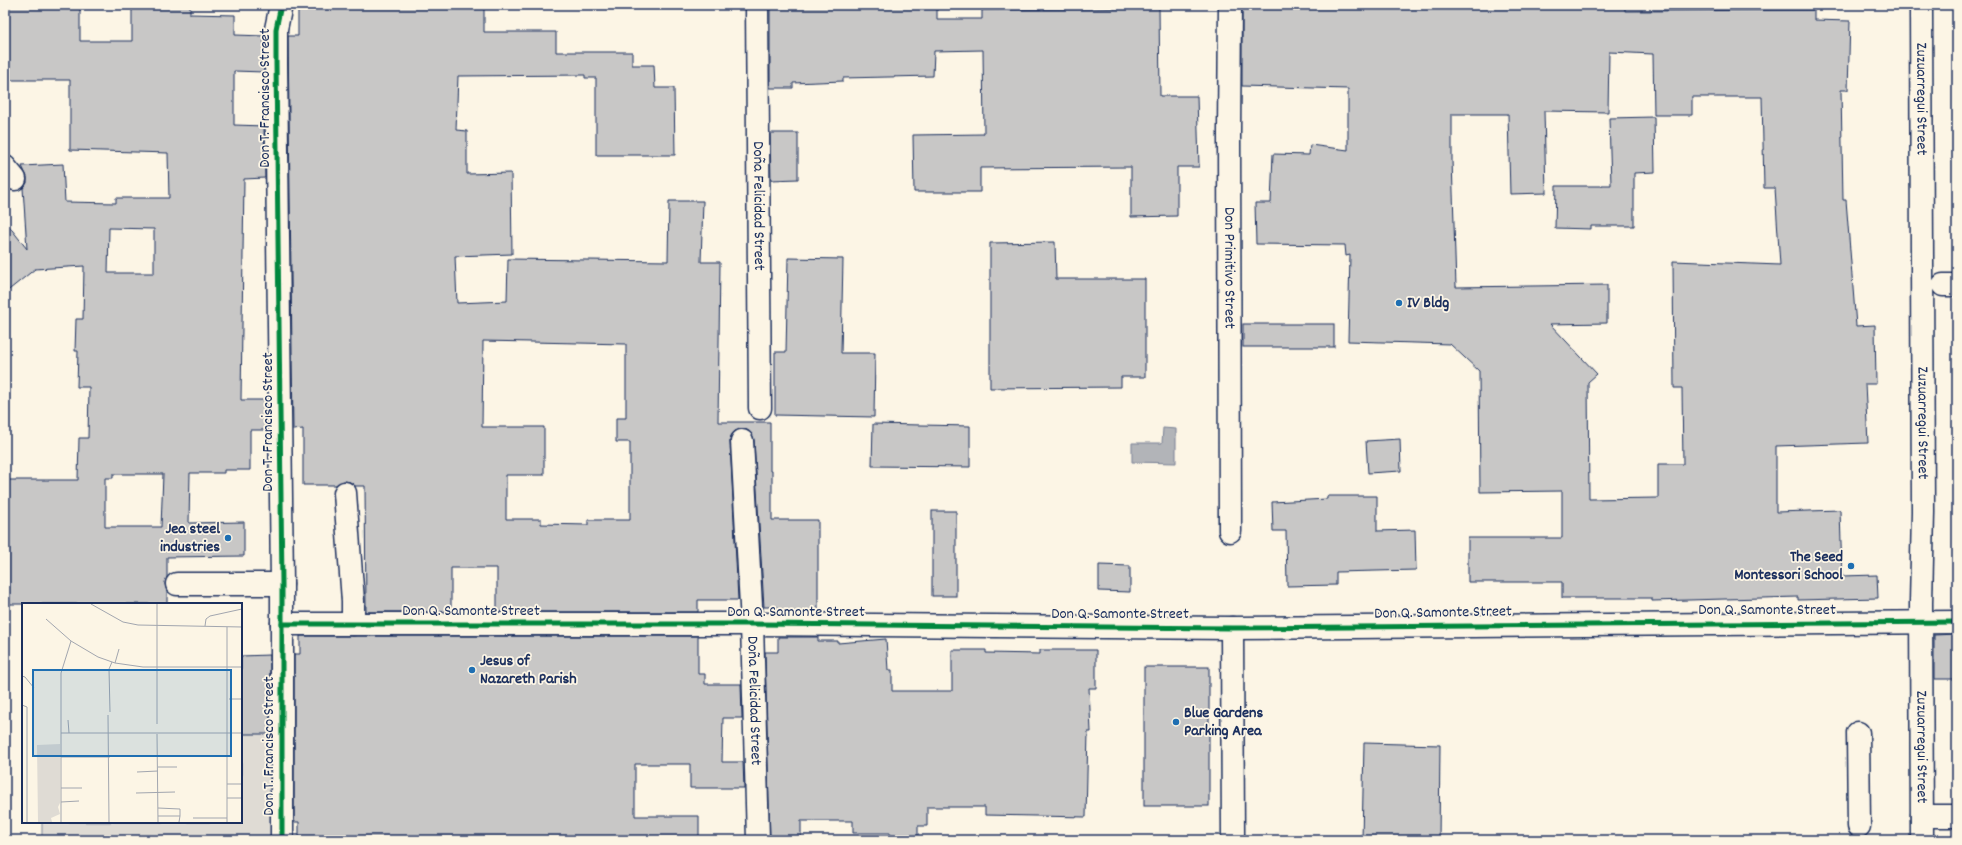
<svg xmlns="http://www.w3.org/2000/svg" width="1962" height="845" font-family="Dekko,sans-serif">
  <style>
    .green { fill: #dfdbd4; stroke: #7d8599 }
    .water { fill: #b2b4b8; stroke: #767f94 }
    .building { fill: #c8c7c6; stroke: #1b2f5e; fill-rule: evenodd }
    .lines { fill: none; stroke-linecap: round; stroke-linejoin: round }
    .minor-casing { stroke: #1b2f5e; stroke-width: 25 }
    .minor { stroke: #fcf5e5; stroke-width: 22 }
    .cycleway-casing { stroke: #fcf5e5; stroke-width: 8 }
    .cycleway { stroke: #00873e; stroke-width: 5 }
    .poi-dot { fill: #1f6fb2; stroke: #fcf5e5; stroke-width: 1.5 }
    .labels { text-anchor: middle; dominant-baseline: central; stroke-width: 3.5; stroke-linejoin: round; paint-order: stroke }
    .street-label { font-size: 16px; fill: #1b2f5e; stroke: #fcf5e5 }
    .poi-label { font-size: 16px; font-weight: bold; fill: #1b2f5e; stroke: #fcf5e5; text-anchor: start }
    .inset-road { fill: none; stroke: #a2a6af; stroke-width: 1 }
    .view { fill: #1f6fb2; fill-opacity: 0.15; stroke: #1f6fb2; stroke-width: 2 }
    .inset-edge { fill: none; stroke: #1b2f5e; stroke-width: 2 }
  </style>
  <rect width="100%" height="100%" fill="#fcf5e5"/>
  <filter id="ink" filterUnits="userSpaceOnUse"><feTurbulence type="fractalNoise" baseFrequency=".025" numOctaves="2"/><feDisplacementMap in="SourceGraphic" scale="8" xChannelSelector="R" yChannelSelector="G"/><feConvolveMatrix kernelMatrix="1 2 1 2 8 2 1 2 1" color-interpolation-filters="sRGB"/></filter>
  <g filter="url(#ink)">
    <!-- green -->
    <path class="green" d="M241,733H273L272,840H42V822H241Z"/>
    <!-- water -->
    <path class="water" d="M1163,428L1176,429V463L1132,462V443H1162Z"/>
    <!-- building -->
    <g class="building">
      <path d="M5,5H80V41H132V5H190V14L235,15V35L264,36V72L234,71V125L264,126L265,178L244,179L241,400H267L268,430H250V470H224V473H190L189,523L244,522V556L167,557V577L165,584L167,591V604H5V480H78L79,438H88L89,387H77L78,351H75L76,319H83L84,266L35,269L5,293V221L27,249L23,188L27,183V177L22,166L63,164L65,202L116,203V198H169L168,153L70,150V80H5ZM109,228L154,229V273H108ZM113,474H163L161,527H105V478H113Z"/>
      <path d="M298,5H484V32H556V52H632V65H654L655,88H674L675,155H596V78H585V75L458,76L456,130L467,131V174L511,173L512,254L455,256L457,303L507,301L508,259L668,261L669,201H703L701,262H720L718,422H770V471H772V520H818V612H778V607H764L754,440L752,434L747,430L742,429L735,431L731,436L730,442L738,600H698V612H497V568H451V612H366L365,486H355L350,482L344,481L336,485H303V429L293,430L288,36H298ZM483,341L626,344V418H616V442H630V520H588V525L541,524V519H506V475H544V427H482Z"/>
      <path d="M770,5H928L937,6V19H982V10L1159,8L1160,96H1197L1199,167H1177V216L1131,217V167L980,168V192H914L913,135L984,134L983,50L934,51L933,76L843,78V81L793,83V88H770Z"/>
      <path d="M1242,5H1625V11L1814,10V20L1850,21L1848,90H1841L1843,200H1846L1856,326L1875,325L1876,384H1865L1868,443L1776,446V512L1840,510L1842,576L1877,575L1878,598L1798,600V597L1652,601V598H1562V582H1468V538H1562V491L1480,492L1479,371L1450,344L1348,341L1350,255L1346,256L1345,245L1256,244L1255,203H1271L1273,154L1309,155L1310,145L1348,150V89L1242,86ZM1609,52L1653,54L1654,115H1692V97H1762L1764,188H1775L1780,265L1673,261L1674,388H1682L1683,464H1658V498L1589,499L1588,382L1597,374L1550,324L1607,323V285L1456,287L1452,160V114H1508L1510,194L1546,193L1544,111L1608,112Z"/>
      <path d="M1654,117L1655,172L1634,173V226H1591V229L1555,228L1556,186H1602V185H1611L1609,118Z"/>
      <path d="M770,133H798V179L771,180Z"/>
      <path d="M1055,242L1056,279H1145V377H1121V387L990,388V243Z"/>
      <path d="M788,258L843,259L841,353H875L874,417L775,415V352H786Z"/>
      <rect x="1243" y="324" width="91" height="23"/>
      <path d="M873,424L970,426V467L872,466Z"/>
      <path d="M1400,439L1401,471L1368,473L1366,441Z"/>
      <path d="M1327,496H1377V531L1415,530L1416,570L1336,572V585L1287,586L1286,531H1273L1272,502L1327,499Z"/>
      <rect x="932" y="511" width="24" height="85"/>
      <path d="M1099,565L1130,566V592L1099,591Z"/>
      <path d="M1957,634V679H1934V635Z"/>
      <path d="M300,636H698V674H705V684H741L742,718H723L722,762H743L744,788H690V764H635V816H699V840H299V822H294V654H300Z"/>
      <path d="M778,637H818V641H838V643L886,639L888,670H892V691H952V650H986V653L1040,654V650H1096V688H1089L1091,732H1088L1086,817L985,815V807H927V826H918V840H890V833H853V821H801V840H770L765,652H778Z"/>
      <path d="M270,655V734H241V656Z"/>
      <rect x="1144" y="667" width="65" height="139"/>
      <path d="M1364,743L1440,745L1439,840H1362Z"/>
    </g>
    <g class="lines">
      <defs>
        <g id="minor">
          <path d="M281,5L276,29V64L282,584V840"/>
          <path id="s1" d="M757,5L760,408"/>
          <path id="s2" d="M1230,5L1229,133L1230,531"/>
          <path id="s3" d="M1921,5L1923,512L1921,603L1922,840"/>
          <path d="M5,167L15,179"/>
          <path d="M1943,285H1957"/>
          <path id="s4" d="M742,441L752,624L758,840"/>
          <path d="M345,493L353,601V624"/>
          <path d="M177,584H282"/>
          <path d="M282,624H752L1232,628L1957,622"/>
          <path d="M1232,628L1233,840"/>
          <path d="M1858,733L1859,826"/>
          <path d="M1922,816H1957"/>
        </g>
      </defs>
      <!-- minor casing -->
      <use href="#minor" class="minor-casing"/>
      <!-- minor -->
      <use href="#minor" class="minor"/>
      <defs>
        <g id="cycleway">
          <path d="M281,5L276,29V64L282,584V840"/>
          <path d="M282,624H752L1232,628L1957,622"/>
        </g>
      </defs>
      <!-- cycleway casing -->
      <use href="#cycleway" class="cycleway-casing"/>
      <!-- cycleway -->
      <use href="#cycleway" class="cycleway"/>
    </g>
  </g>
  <!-- markers -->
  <g class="poi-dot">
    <circle cx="1399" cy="303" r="4"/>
    <circle cx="228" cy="538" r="4"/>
    <circle cx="1851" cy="566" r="4"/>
    <circle cx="472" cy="670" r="4"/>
    <circle cx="1176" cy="722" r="4"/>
  </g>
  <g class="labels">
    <!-- street labels -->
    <g class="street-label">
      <text transform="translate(265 98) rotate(-90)">Don T. Francisco Street</text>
      <text stroke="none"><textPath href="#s3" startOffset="94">Zuzuarregui Street</textPath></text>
      <text stroke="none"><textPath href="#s1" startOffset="201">Doña Felicidad Street</textPath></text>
      <text stroke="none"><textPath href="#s2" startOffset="263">Don Primitivo Street</textPath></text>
      <text transform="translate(268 422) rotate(-90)">Don T. Francisco Street</text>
      <text stroke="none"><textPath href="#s3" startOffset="418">Zuzuarregui Street</textPath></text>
      <text x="1767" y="610">Don Q. Samonte Street</text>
      <text x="471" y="611">Don Q. Samonte Street</text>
      <text x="796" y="612">Don Q. Samonte Street</text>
      <text transform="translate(1443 613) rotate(-1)">Don Q. Samonte Street</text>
      <text x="1120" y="614">Don Q. Samonte Street</text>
      <text stroke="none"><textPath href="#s4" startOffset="260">Doña Felicidad Street</textPath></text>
      <text transform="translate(269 746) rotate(-90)">Don T. Francisco Street</text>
      <text stroke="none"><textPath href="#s3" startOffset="742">Zuzuarregui Street</textPath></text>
    </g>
    <!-- poi labels -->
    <g class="poi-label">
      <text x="1407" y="303">IV Bldg</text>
      <text x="220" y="529" text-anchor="end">Jea steel<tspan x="220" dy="18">industries</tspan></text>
      <text x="1843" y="557" text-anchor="end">The Seed<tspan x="1843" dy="18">Montessori School</tspan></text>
      <text x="480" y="661">Jesus of<tspan x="480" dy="18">Nazareth Parish</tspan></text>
      <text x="1184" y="713">Blue Gardens<tspan x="1184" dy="18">Parking Area</tspan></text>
    </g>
  </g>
  <!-- overview -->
  <g transform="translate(22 603)">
    <rect width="220" height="220" fill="#fcf5e5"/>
    <path d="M38,141V200L36,204L38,211L29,215L30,219H16L15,142Z" fill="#dfdbd4"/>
    <path class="inset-road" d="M69,1L101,19L116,22L220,24M135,1V121M24,16L49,38L76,54L93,60L121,64H220M183,23L184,16L188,13L220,6M205,24V219M0,29V49M93,60L97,46M0,73L3,74L12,85M207,96H220M0,102L5,104V219M88,109L87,66L90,59M86,112L87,219M46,117L47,130M39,130H220M135,131L136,219M39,154H88M136,164H155M115,169L136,168M205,181H220M39,185H60M114,190L153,189M205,195H220M39,199L57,198M136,205L158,206V213M136,213H158L157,219M171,215H205M39,219V70L49,38"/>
    <path class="view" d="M11,67H209V153H11Z"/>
    <rect width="220" height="220" class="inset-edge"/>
  </g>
  <!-- margin -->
  <rect width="1962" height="845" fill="none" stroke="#fcf5e5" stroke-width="20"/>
  <rect x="10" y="10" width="1942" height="825" fill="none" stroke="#1b2f5e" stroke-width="1.5" filter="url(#ink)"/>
</svg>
